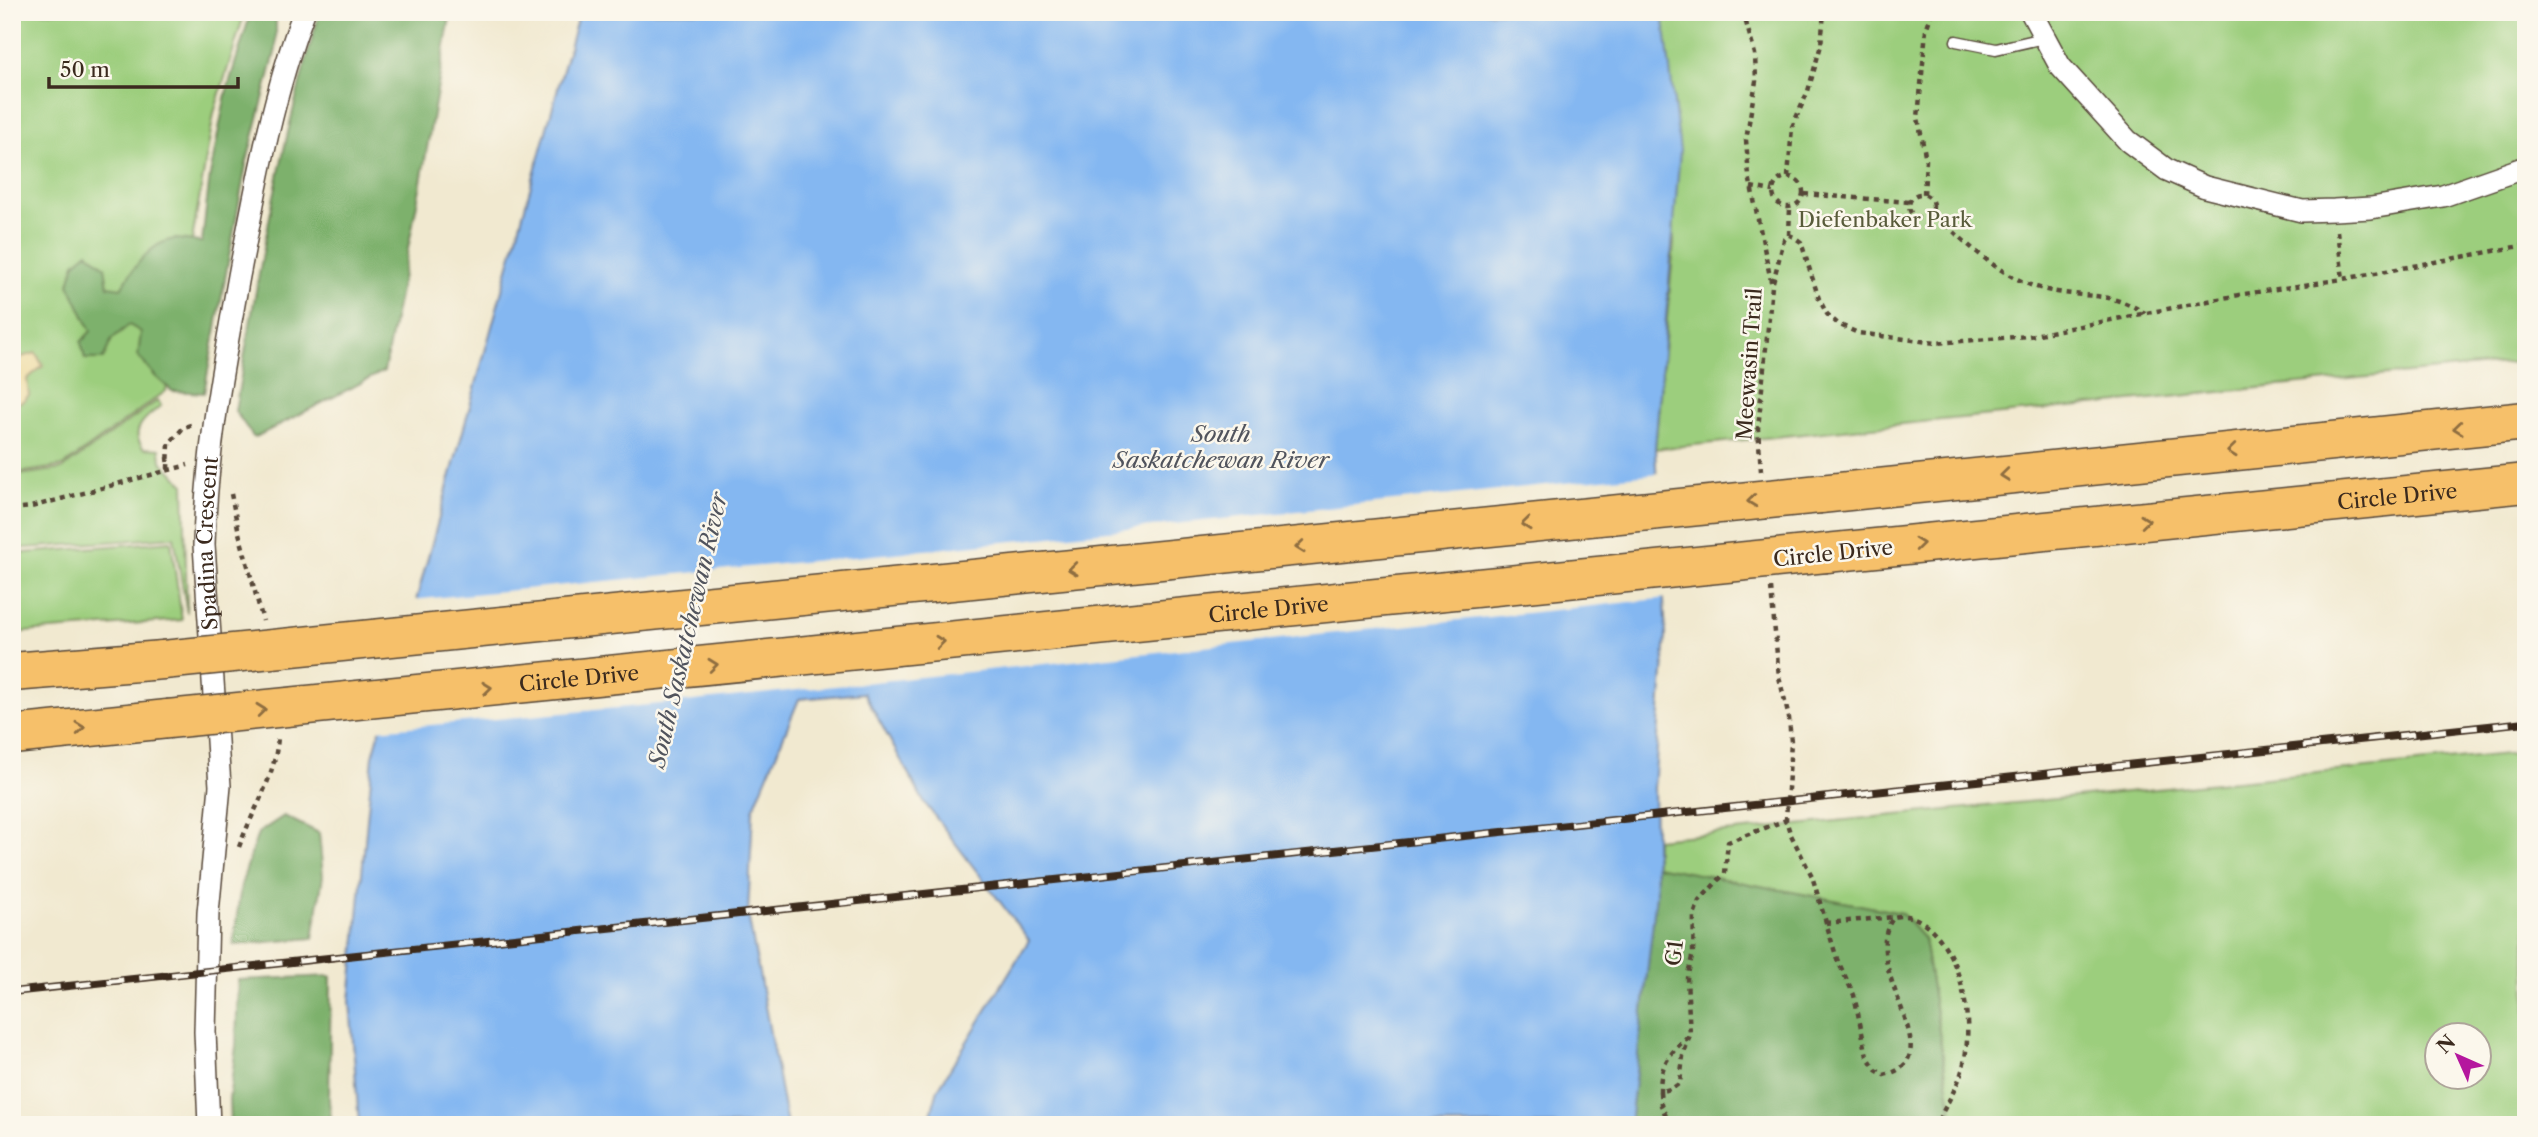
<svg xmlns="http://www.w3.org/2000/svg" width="2538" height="1137" font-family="'Libre Caslon Text',serif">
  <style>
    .green { fill: #9cce7d; stroke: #6c7c4e; stroke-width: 2; fill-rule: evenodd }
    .forest { fill: #7db16c; stroke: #5c6e45; stroke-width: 2 }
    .sand { fill: #eeda9e; stroke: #94825e; stroke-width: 2 }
    .water { fill: #84b7f1; stroke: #607088; stroke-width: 2 }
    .pier { fill: #f1e9d0 }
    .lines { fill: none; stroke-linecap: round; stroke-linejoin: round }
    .lane-casing { stroke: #564739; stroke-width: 13 }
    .street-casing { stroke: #564739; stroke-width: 24 }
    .highway-casing { stroke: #564739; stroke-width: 41 }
    .path { stroke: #564739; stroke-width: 4.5; stroke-dasharray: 5 5; stroke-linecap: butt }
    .lane { stroke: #fff; stroke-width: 10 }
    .street { stroke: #fff; stroke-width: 21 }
    .highway { stroke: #f6c06b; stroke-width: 38 }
    .rail-casing { stroke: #3b2a1e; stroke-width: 8 }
    .rail { stroke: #fbf7ec; stroke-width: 5; stroke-dasharray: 16; stroke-linecap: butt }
    .highway-bridge-casing { stroke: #564739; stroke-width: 41; stroke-linecap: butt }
    .highway-bridge { stroke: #f6c06b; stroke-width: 38 }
    .oneway { stroke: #8f6e41 }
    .labels { text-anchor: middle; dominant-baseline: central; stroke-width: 5; stroke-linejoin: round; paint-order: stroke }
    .park-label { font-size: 21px; fill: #585b3a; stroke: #fbf7ec }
    .street-label { font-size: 21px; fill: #3b2a1e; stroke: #fbf7ec }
    .water-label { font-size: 23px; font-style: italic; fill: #51545d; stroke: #fbf7ec }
  </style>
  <rect width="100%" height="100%" fill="#fbf7ec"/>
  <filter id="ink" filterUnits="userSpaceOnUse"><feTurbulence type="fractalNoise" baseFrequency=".0143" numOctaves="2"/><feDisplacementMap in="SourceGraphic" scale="14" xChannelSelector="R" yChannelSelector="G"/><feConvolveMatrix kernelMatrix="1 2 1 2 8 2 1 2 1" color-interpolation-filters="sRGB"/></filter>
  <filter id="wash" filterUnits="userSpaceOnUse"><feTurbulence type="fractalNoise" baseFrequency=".00686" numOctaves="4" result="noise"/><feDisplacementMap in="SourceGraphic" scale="28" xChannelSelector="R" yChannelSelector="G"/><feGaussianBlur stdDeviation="1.57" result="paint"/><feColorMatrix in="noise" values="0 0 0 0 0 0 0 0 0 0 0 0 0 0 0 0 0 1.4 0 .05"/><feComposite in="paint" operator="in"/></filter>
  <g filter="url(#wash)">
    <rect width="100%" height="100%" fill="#f1e9d0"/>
    <!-- green -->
    <g class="green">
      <path d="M12,12H245L214,113L166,391L63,466L12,474Z"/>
      <path d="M1663,12H2526V361L1655,449L1674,243Z"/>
      <path d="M158,400L161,406C147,416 127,431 144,448L160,449L161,461L184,484L187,613L174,537L12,549V476L62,469Z"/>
      <path d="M171,541L182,620L12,633V554Z"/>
      <path d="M2526,752V1125H1954L1924,939L1901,913L1656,866V839ZM2436,1036H2478V1078H2436Z"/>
    </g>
    <!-- forest -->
    <g class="forest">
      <path d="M251,12H276V49L246,165L204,393L172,391L155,376L138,356L141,332L129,325L112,339L103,359H85L81,342L91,331L69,284L75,263L88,252L105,267L108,286L121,288C133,269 149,243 174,239C182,238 194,242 202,242L210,175L226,93Z"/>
      <path d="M320,12H451L420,188L384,371L254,438L235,411C258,277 280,142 320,12Z"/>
      <path d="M284,816L319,833L323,876L313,938L233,945L241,885L258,833Z"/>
      <path d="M1656,866L1901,913L1924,939L1954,1125H1630L1656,894Z"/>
      <path d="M331,976L329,1101L332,1125H230L229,1099L236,1046L238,980Z"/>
    </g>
    <!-- sand -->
    <path class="sand" d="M36,353L43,366L27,379L29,395L23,401L15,404L12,412V370L21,357Z"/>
    <!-- water -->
    <path class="water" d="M579,12H1663L1680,151L1655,449L1666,635L1654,788L1656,894L1630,1125H928L938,1089L1029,940L924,802L864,693L799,699L753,810L748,914L787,1125H359L350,1001L373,756Z"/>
    <!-- pier -->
    <path class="pier" d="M1660,473L1668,598L693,701L377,730L412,600L946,548Z"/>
  </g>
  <g filter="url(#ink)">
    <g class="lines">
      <defs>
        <path id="lane" d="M1956,41L1996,49L2044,38"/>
        <g id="street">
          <path d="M2031,12L2060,66L2128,141L2167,170L2205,187L2302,211L2334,210L2371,208L2443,196L2526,167"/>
          <path id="s1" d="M209,1125L205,1032L208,913L220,786L204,545C206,454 223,366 239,276C256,187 272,97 304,12"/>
        </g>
        <g id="highway">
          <path d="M1820,494L2526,421"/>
          <path id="s2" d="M1826,553L2526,483"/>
          <path d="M12,672L163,660"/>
          <path d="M12,735L168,719"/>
        </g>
      </defs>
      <!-- lane casing -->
      <use href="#lane" class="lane-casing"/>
      <!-- street casing -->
      <use href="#street" class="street-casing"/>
      <!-- highway casing -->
      <use href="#highway" class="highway-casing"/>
      <!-- path -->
      <g class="path">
        <path d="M1743,12L1755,54L1756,81L1746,140L1749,176L1772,286L1758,429L1761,471"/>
        <circle cx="1788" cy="192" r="15"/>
        <path d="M1788,177L1792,127L1808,91L1821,45L1824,12"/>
        <path d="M1751,187L1773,191"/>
        <circle cx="1921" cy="206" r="12"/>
        <path d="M1804,194L1909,202"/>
        <path d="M1924,194L1926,160L1918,118L1926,30L1932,12"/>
        <path d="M1932,211C1968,245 2005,284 2057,292C2094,298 2110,292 2145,313"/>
        <path d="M2337,231L2343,279"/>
        <path d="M1789,235L1790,208"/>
        <path d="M1773,282L1784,240L1789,235L1794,237L1801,242L1819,299L1827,314L1838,324L1858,333L1936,343L2029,336L2244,294L2343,279L2526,245"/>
        <path d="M167,457L168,468L169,444L184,427L191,425"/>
        <path d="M231,494L239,533L263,621"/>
        <path d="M12,509L31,507L188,465"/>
        <path d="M1771,588L1779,677L1789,718L1791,742L1786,820L1790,833L1812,876L1837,959L1854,995L1867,1056L1876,1070L1884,1075C1956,1059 1855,965 1894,917C1909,913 1922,920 1932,930C1964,962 1974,1024 1963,1067C1958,1087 1945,1106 1936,1125"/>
        <path d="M239,847C253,809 275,779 278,737"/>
        <path d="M1826,923L1894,917"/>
        <path d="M1660,1092C1660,1065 1668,1055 1688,1037"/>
        <path d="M1670,1125L1661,1105L1660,1092L1673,1088L1680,1083L1683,1056L1690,1035L1687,978L1693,953L1694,915L1699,901L1725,873L1728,842L1786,820"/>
      </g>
      <!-- lane -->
      <use href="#lane" class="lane"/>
      <!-- street -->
      <use href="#street" class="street"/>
      <!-- highway -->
      <use href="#highway" class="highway"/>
      <defs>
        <path id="rail" d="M12,992L2526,722"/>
      </defs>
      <!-- rail casing -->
      <use href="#rail" class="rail-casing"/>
      <!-- rail -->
      <use href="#rail" class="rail"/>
      <defs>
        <g id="highway-bridge">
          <path d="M163,660L1820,494"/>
          <path id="s3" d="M168,719L1826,553"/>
        </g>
      </defs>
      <!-- highway-bridge casing -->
      <use href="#highway-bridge" class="highway-bridge-casing"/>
      <!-- highway-bridge -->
      <use href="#highway-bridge" class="highway-bridge"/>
    </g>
    <!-- one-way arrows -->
    <defs><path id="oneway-chevron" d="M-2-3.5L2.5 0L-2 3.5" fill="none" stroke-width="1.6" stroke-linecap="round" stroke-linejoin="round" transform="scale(1.75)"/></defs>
    <g class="oneway">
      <use href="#oneway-chevron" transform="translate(2458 428) rotate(174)"/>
      <use href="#oneway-chevron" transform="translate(2232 451) rotate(174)"/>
      <use href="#oneway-chevron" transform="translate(2005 475) rotate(174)"/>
      <use href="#oneway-chevron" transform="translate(1752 501) rotate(174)"/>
      <use href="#oneway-chevron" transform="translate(2145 521) rotate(-6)"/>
      <use href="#oneway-chevron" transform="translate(1526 524) rotate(174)"/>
      <use href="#oneway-chevron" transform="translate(1919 544) rotate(-6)"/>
      <use href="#oneway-chevron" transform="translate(1300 547) rotate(174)"/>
      <use href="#oneway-chevron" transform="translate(1073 569) rotate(174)"/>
      <use href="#oneway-chevron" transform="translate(940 642) rotate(-6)"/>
      <use href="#oneway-chevron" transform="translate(713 665) rotate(-6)"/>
      <use href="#oneway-chevron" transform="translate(487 688) rotate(-6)"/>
      <use href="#oneway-chevron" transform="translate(261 710) rotate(-6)"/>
      <use href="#oneway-chevron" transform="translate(80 728) rotate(-6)"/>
    </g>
  </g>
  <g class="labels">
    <!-- park labels -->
    <g class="park-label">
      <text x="1885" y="219">Diefenbaker Park</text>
    </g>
    <!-- street labels -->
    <g class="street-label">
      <text transform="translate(1749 364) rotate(-86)">Meewasin Trail</text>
      <text stroke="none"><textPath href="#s2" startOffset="574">Circle Drive</textPath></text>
      <text stroke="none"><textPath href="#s1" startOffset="583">Spadina Crescent</textPath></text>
      <text transform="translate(1833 553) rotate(-6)">Circle Drive</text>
      <text stroke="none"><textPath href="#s3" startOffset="1106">Circle Drive</textPath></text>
      <text stroke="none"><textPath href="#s3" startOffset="413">Circle Drive</textPath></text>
      <text transform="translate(1674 953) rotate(-83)">G1</text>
    </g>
    <!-- water labels -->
    <g class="water-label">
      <text x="1221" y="434">South<tspan x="1221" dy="26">Saskatchewan River</tspan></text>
      <text transform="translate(688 630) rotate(-77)">South Saskatchewan River</text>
    </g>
  </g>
  <!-- margin -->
  <rect width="2538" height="1137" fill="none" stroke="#fbf7ec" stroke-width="42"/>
  <!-- north arrow -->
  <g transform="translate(2458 1056) rotate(315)"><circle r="33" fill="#fbf7ec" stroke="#aea59a" stroke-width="2"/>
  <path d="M0-5L12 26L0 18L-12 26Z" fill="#b5179e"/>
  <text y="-10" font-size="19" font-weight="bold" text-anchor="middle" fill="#3b2a1e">N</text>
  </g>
  <!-- scale -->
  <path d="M49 77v10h189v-10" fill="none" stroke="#3b2a1e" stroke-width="3.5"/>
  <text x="60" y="77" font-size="21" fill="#3b2a1e" stroke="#fbf7ec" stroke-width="5" paint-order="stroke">50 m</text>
</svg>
